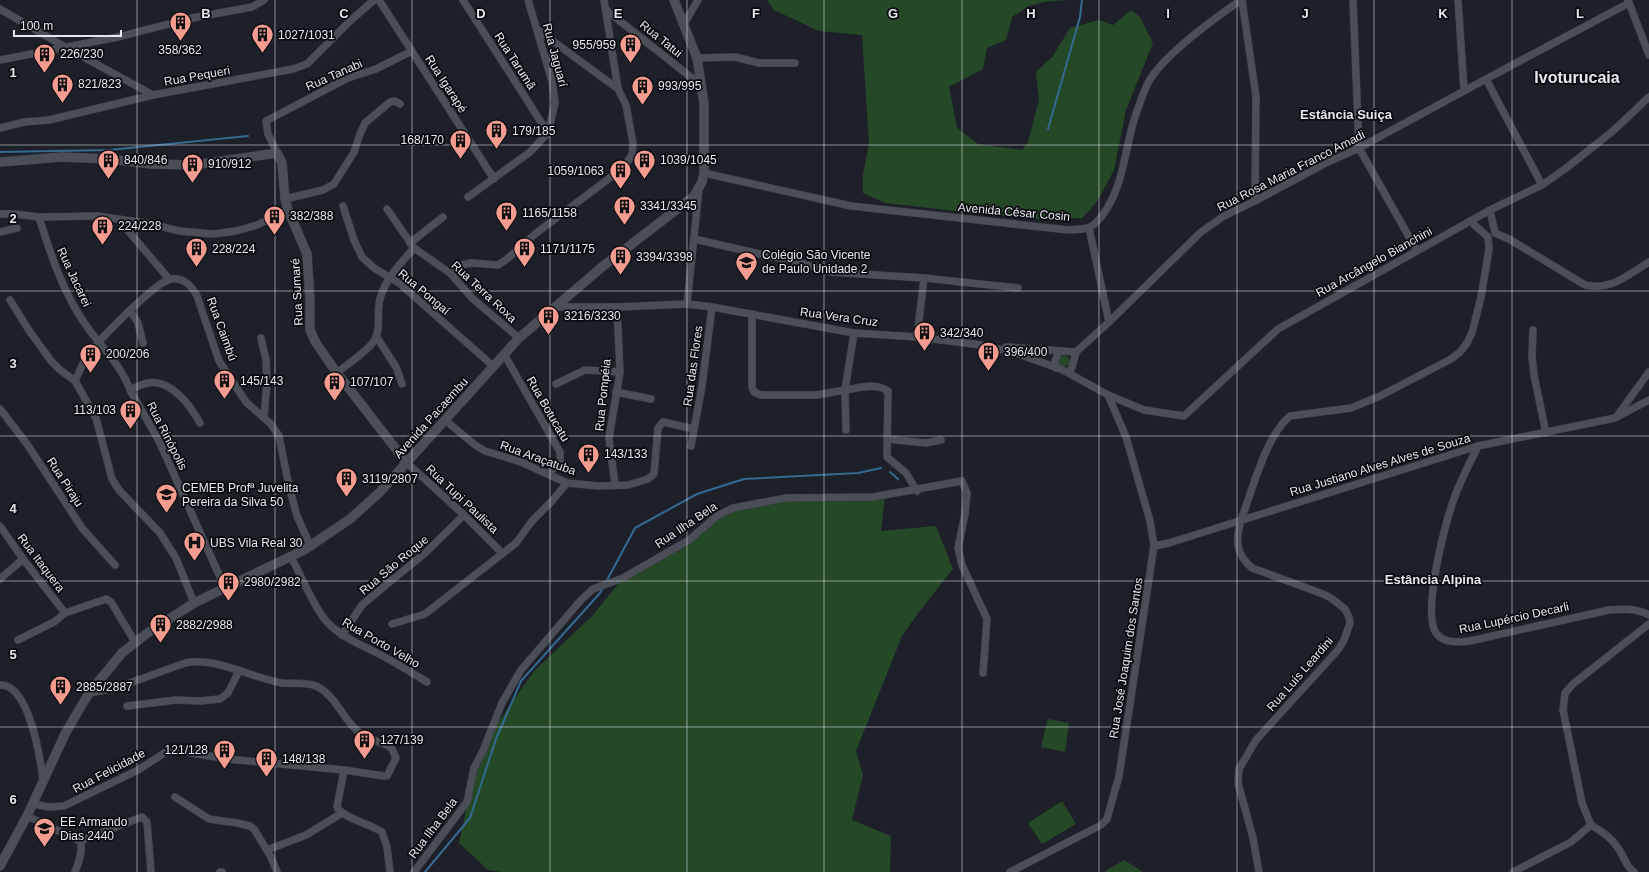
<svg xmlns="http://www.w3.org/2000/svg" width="1649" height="872" font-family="Arial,sans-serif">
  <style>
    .green { fill: #254827 }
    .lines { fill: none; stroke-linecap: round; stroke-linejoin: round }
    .stream { stroke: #346a91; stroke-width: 2 }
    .street-casing { stroke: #383b42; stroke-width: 8 }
    .secondary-casing { stroke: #383b42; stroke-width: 10 }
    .street { stroke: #4a4e57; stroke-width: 7 }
    .secondary { stroke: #4a4e57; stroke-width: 9 }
    .grid { fill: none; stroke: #e6e8ee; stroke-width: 1; stroke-opacity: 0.55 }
    .labels { text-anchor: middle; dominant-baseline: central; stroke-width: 3.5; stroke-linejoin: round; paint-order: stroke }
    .poi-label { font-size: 12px; fill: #e6e8ee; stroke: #090a0e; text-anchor: start }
    .street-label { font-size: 12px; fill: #e6e8ee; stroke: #090a0e }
    .neighbourhood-label { font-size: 13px; font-weight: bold; fill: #e6e8ee; stroke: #090a0e }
    .district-label { font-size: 16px; font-weight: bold; fill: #e6e8ee; stroke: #090a0e }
    .grid-label { font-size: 13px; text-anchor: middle; font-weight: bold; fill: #e6e8ee; stroke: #090a0e; stroke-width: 3.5; stroke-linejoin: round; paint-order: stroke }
  </style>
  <rect width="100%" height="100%" fill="#1d2029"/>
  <!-- green -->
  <g class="green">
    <path d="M767,0H1067L1044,2L1029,6L1012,17L1006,40L987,48L983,69L949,87L957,128L978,144L1022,150L1028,142L1039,100L1036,72L1053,56L1070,28L1099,20L1113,25L1131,10L1140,17L1153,43L1126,110L1114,170L1097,202L1082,218L1039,219L981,214L886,203L863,193V174L869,144L862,35L819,31L774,10Z"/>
    <circle cx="1064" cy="361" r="5.5"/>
    <path d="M885,496L881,531L936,526L953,569L919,612L902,636L856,751L863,775L852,820L891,836L890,872H502L488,870L459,843L471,787L486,740L534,671L593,615L623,578L733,508L786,498Z"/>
    <path d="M1048,719L1069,723L1065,752L1041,747Z"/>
    <path d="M1062,801L1076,824L1042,844L1028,823Z"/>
    <path d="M1124,860L1143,872H1104Z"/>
  </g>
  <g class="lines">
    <!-- stream -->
    <g class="stream">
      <path d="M1048,129L1080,17L1082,0"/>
      <path d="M0,152L109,150L248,136"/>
      <path d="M890,472L898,479"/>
      <path d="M606,582L635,528L697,494L744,479L858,473L881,468"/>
      <path d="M425,872L470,818L496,739L521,681L600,593L603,588"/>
    </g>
    <defs>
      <g id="street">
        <path d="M379,0L494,179"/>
        <path d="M463,0L548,133"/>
        <path d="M1242,0L1256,96L1255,201"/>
        <path d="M1353,0L1359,148L1417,251"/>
        <path d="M1458,0L1464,90"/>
        <path d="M1628,0L1649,55"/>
        <path d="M0,9L65,47L153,95"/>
        <path d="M606,10L702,86"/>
        <path d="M684,24L698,0"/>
        <path d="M538,30L618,89"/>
        <path d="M697,58L735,57L759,63H795"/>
        <path d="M0,60L118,37L192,18L252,7L264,0"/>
        <path d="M1486,79L1542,185"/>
        <path d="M0,128L24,122L49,120L153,95L293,69L307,64L350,21L374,0"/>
        <path d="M277,153L268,134L266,121L348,78L376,69L412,51"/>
        <path d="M704,173L851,206L1069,230C1075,229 1084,230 1090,227C1094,225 1098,221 1101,217C1124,188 1124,151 1135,117C1139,106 1143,93 1148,83C1162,56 1215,18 1241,0"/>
        <path d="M468,197L530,152L548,133L555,103L552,81L528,0"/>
        <path d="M285,199L323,190L334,184L354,152L360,134L365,123L390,102L395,101L400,104"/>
        <path d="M343,206L354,240L362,257L374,268L399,283L493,366"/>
        <path d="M387,209L414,248L450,273L473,299L519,338"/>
        <path d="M1490,210L1495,233L1509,239L1585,285C1611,291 1628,275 1649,262"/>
        <path d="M0,214H15L39,217L97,216L152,224L179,231L213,234L236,231L257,225L288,210"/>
        <path d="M39,217C50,253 63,292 85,324C100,346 121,364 130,390L159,441L225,588"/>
        <path d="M119,220L169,279"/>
        <path d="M1089,228L1109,322"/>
        <path d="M0,232L17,228"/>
        <path d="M694,239L804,264L830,272L924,278L1018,288"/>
        <path d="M410,243L443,217"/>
        <path d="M450,273L462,265L471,263L498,265L507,259L535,234L623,168L632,155L633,143L626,105L618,89L604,0"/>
        <path d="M10,300L30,332L52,362L59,369L75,381L96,418L112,479L119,490L160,533L176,558L194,603"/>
        <path d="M687,304L699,189"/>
        <path d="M557,307H617L687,304L712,307L854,333L917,337L981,345L1016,353L1063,370L1108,395L1144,410L1184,416L1278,329L1490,210L1542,185L1565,169L1613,131L1649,97"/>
        <path d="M130,310L138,323L143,343"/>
        <path d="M752,314V387L754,392L761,395H817L845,390L846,430"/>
        <path d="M1533,330L1532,356L1534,375L1546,433"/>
        <path d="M854,333L845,390C859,388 875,382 888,391L887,457L906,473L917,491"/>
        <path d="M376,336L396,367L402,384"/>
        <path d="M917,337L924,278"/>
        <path d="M261,338L266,360L267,383L264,417"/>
        <path d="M1006,347L1076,352"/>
        <path d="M1076,352L1109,322L1201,232L1224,216L1255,201L1326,163L1359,148L1486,79L1629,3"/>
        <path d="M504,354L560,452V460L549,474"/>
        <path d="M1056,368L1055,361L1059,351"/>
        <path d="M337,373C348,363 365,354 374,341C382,327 376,313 380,299C385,279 401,263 414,248"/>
        <path d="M1069,373L1072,367L1076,352"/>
        <path d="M75,381C79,372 83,362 89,354C100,339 155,282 171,279C183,277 192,286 197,296L219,361L246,402L271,424L279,436L289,486L297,516L311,547"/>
        <path d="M556,384L585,370L620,372"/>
        <path d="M130,390C136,387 142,384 148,383C171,379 190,405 200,423"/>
        <path d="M616,392L651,399"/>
        <path d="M0,409L27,444L82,528L115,565"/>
        <path d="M1617,416L1649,372"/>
        <path d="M445,420L475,445L485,451L521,462L567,483L599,486L628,485L648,479L654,474L658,428L663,422L694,429"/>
        <path d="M887,439L926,443L941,440"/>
        <path d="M691,446L702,386L712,307"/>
        <path d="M1478,446C1470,463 1460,481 1454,499C1445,522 1422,613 1436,633C1444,644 1458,642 1470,641L1609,610C1624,609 1636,608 1649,615"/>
        <path d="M406,462L464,515L502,553"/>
        <path d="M615,485L609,438L620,372L617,307"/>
        <path d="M0,526L23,559L65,613"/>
        <path d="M1154,546L1169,543L1478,446L1615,418L1649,400"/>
        <path d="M291,557C301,575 314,608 327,622C340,636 359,644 377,653C394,662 411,672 427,682"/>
        <path d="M0,579L23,559"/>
        <path d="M392,624L425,614L516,543L532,521L551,502L567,483"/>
        <path d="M342,635L362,605L386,585L424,554L464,515"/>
        <path d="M18,640L54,622L65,613L106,599L111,602L135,642"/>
        <path d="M0,685C29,684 40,757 43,779"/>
        <path d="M127,706L176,700L200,701L220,699L228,693L239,671"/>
        <path d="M344,770L337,807C342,818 371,824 382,832L387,847L390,872"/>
        <path d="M175,797L209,819L237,823L250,826L254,829L271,857L277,872"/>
        <path d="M33,804L49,807L64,806L138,770L166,752L179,751L228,759L344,770L384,776H387L396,758L392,749L389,746C380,742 369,739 361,734C343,721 338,698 318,687C310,682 292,684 282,683C252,678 214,656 185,663L116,688L89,693"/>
        <path d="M27,816L80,841C84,850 78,863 75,872"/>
        <path d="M1591,825C1602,832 1611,837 1618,848C1624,856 1626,867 1634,872"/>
        <path d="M80,841L142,817L147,822L151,872"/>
        <path d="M267,850L306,835L342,813"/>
        <path d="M220,872H222"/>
        <path d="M414,872L467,802L474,768L482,753L502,703L521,670L581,600L593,589L623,578L689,540L717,516L733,508L786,498L873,497L962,481L967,493L965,514L958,548L962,565L987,619L983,673"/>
        <path d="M1010,872L1101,825L1107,819L1119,776L1154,546L1150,521L1126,437L1108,395"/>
        <path d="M1259,872L1253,838L1238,783L1239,769L1256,740L1338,650L1344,640L1350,623L1349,617L1345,609L1331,598L1323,594L1252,568C1236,554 1235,541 1241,520C1253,489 1265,437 1290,416L1351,408L1380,396L1451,359L1460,352L1467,343L1472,333L1481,297L1489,249L1488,237L1470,221"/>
        <path d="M1513,872L1571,842L1591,825L1582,803L1563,710L1565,693L1573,684L1649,624"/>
      </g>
      <g id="secondary">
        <path d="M0,162L62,157L107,159L152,164L194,165L277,153L282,163L285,199L288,210L307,254L310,300V330L316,343L337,373L406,462"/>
        <path d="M0,866L27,816L66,732L89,693L122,653L146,634L194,603L304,550L350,519L379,493L519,338L602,267L694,196L702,182L704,173V104L697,58L674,0"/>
      </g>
    </defs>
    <!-- street casing -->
    <use href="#street" class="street-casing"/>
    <!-- secondary casing -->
    <use href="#secondary" class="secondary-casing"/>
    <!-- street -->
    <use href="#street" class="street"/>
    <!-- secondary -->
    <use href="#secondary" class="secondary"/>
  </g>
  <!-- grid -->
  <path class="grid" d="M137,0V872M275,0V872M412,0V872M550,0V872M687,0V872M824,0V872M962,0V872M1099,0V872M1237,0V872M1374,0V872M1512,0V872M0,145H1649M0,291H1649M0,436H1649M0,581H1649M0,727H1649"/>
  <!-- icons -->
  <defs>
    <symbol id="building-pin" viewBox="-11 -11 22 30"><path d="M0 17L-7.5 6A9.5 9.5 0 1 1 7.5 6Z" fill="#f59c91" stroke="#090a0e"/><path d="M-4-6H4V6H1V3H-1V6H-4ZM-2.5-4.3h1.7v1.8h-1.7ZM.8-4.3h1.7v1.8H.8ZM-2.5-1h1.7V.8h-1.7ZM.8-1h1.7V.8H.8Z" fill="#111"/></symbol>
    <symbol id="school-pin" viewBox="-11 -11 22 30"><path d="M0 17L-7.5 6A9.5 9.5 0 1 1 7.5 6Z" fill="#f59c91" stroke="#090a0e"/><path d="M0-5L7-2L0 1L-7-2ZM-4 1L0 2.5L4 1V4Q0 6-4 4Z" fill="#111"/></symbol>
    <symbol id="hospital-pin" viewBox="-11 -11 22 30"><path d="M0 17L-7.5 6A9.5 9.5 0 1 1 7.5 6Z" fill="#f59c91" stroke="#090a0e"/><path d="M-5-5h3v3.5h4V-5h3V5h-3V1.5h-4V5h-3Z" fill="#111"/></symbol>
  </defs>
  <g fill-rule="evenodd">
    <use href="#building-pin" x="168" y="10" width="25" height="34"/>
    <use href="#building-pin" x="250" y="22" width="25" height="34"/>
    <use href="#building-pin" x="618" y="32" width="25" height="34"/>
    <use href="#building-pin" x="32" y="42" width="25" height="34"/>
    <use href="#building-pin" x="50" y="72" width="25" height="34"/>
    <use href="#building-pin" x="630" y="74" width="25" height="34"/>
    <use href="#building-pin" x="484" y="118" width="25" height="34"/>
    <use href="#building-pin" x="448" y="128" width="25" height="34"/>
    <use href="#building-pin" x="96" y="148" width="25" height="34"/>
    <use href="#building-pin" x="632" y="148" width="25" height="34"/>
    <use href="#building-pin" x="180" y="152" width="25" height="34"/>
    <use href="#building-pin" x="608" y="158" width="25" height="34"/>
    <use href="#building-pin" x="612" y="194" width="25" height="34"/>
    <use href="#building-pin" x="494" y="200" width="25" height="34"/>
    <use href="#building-pin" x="262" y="204" width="25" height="34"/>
    <use href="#building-pin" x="90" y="214" width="25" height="34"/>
    <use href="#building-pin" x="184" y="236" width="25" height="34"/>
    <use href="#building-pin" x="512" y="236" width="25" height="34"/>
    <use href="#building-pin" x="608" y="244" width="25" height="34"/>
    <use href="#school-pin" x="734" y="250" width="25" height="34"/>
    <use href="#building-pin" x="536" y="304" width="25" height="34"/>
    <use href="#building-pin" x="912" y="320" width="25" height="34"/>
    <use href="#building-pin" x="976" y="340" width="25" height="34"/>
    <use href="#building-pin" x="78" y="342" width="25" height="34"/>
    <use href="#building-pin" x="212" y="368" width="25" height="34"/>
    <use href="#building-pin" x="322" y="370" width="25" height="34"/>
    <use href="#building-pin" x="118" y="398" width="25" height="34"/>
    <use href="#building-pin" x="576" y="442" width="25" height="34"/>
    <use href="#building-pin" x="334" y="466" width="25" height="34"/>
    <use href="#school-pin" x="154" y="482" width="25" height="34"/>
    <use href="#hospital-pin" x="182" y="530" width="25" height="34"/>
    <use href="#building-pin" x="216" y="570" width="25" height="34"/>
    <use href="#building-pin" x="148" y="612" width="25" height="34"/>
    <use href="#building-pin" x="48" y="674" width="25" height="34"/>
    <use href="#building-pin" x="352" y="728" width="25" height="34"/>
    <use href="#building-pin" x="212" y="738" width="25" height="34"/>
    <use href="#building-pin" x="254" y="746" width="25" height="34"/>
    <use href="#school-pin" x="32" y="816" width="25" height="34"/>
  </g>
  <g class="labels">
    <!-- poi labels -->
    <g class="poi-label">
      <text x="278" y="35">1027/1031</text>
      <text x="616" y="45" text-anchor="end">955/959</text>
      <text x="180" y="50" text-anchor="middle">358/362</text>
      <text x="60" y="54">226/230</text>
      <text x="78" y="84">821/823</text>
      <text x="658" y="86">993/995</text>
      <text x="512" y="131">179/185</text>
      <text x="444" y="140" text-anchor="end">168/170</text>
      <text x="124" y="160">840/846</text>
      <text x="660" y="160">1039/1045</text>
      <text x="208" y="164">910/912</text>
      <text x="604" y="171" text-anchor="end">1059/1063</text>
      <text x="640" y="206">3341/3345</text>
      <text x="522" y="213">1165/1158</text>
      <text x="290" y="216">382/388</text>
      <text x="118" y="226">224/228</text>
      <text x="212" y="249">228/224</text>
      <text x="540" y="249">1171/1175</text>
      <text x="762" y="255">Colégio São Vicente<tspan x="762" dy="14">de Paulo Unidade 2</tspan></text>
      <text x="636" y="257">3394/3398</text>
      <text x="564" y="316">3216/3230</text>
      <text x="940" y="333">342/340</text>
      <text x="1004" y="352">396/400</text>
      <text x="106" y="354">200/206</text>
      <text x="240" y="381">145/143</text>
      <text x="350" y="382">107/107</text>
      <text x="116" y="410" text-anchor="end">113/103</text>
      <text x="604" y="454">143/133</text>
      <text x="362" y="479">3119/2807</text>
      <text x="182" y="488">CEMEB Profª Juvelita<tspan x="182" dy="14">Pereira da Silva 50</tspan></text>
      <text x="210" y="543">UBS Vila Real 30</text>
      <text x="244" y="582">2980/2982</text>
      <text x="176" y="625">2882/2988</text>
      <text x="76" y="687">2885/2887</text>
      <text x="380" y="740">127/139</text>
      <text x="208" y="750" text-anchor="end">121/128</text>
      <text x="282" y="759">148/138</text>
      <text x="60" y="822">EE Armando<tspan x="60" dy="14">Dias 2440</tspan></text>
    </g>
    <!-- street labels -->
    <g class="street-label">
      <text transform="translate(661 39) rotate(39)">Rua Tatui</text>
      <text transform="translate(555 55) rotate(75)">Rua Jaguarí</text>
      <text transform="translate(515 61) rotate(57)">Rua Tarumã</text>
      <text transform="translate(334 75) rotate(-24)">Rua Tanabi</text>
      <text transform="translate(197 76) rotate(-10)">Rua Pequeri</text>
      <text transform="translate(446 84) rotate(57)">Rua Igarapé</text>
      <text transform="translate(1291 171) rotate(-27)">Rua Rosa Maria Franco Amadi</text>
      <text transform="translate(1014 212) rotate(5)">Avenida César Cosin</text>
      <text transform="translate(1374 262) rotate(-29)">Rua Arcângelo Bianchini</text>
      <text transform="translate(74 277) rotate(65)">Rua Jacarei</text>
      <text transform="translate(297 292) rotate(-93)">Rua Sumaré</text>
      <text transform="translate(424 292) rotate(40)">Rua Pongaí</text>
      <text transform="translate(484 292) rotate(43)">Rua Terra Roxa</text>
      <text transform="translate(839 317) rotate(8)">Rua Vera Cruz</text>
      <text transform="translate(222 329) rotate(70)">Rua Caimbú</text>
      <text transform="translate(693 366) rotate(-82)">Rua das Flores</text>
      <text transform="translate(603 395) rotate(-84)">Rua Pompéia</text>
      <text transform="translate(548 409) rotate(60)">Rua Botucatu</text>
      <text transform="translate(431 418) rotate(-48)">Avenida Pacaembu</text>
      <text transform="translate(167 436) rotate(63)">Rua Rinópolis</text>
      <text transform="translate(538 458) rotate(20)">Rua Araçatuba</text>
      <text transform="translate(1380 465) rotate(-17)">Rua Justiano Alves Alves de Souza</text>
      <text transform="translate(65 482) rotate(57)">Rua Piraju</text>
      <text transform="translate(462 499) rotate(43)">Rua Tupi Paulista</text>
      <text transform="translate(686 525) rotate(-34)">Rua Ilha Bela</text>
      <text transform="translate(41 563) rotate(53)">Rua Itaquera</text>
      <text transform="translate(394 565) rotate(-40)">Rua São Roque</text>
      <text transform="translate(1514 618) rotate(-12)">Rua Lupércio Decarli</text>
      <text transform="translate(381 643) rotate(30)">Rua Porto Velho</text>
      <text transform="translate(1126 658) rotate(-81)">Rua José Joaquim dos Santos</text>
      <text transform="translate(1300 674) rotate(-49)">Rua Luís Leardini</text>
      <text transform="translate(109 771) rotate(-28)">Rua Felicidade</text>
      <text transform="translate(433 828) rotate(-53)">Rua Ilha Bela</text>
    </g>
    <!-- neighbourhood labels -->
    <g class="neighbourhood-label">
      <text x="1346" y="114">Estância Suiça</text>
      <text x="1433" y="579">Estância Alpina</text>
    </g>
    <!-- district labels -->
    <g class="district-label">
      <text x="1577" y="77">Ivoturucaia</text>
    </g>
  </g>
  <g class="grid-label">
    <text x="206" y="18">B</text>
    <text x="344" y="18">C</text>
    <text x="481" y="18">D</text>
    <text x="618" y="18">E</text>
    <text x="756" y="18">F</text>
    <text x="893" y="18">G</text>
    <text x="1031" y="18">H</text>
    <text x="1168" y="18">I</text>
    <text x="1305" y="18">J</text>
    <text x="1443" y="18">K</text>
    <text x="1580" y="18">L</text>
    <text x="13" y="77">1</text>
    <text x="13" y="223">2</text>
    <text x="13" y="368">3</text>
    <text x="13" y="513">4</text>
    <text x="13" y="659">5</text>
    <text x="13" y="804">6</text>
  </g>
  <!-- scale -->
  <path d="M14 30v6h107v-6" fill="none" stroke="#e6e8ee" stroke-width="2"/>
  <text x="20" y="30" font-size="12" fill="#e6e8ee" stroke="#090a0e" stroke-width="3" paint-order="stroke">100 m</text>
</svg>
